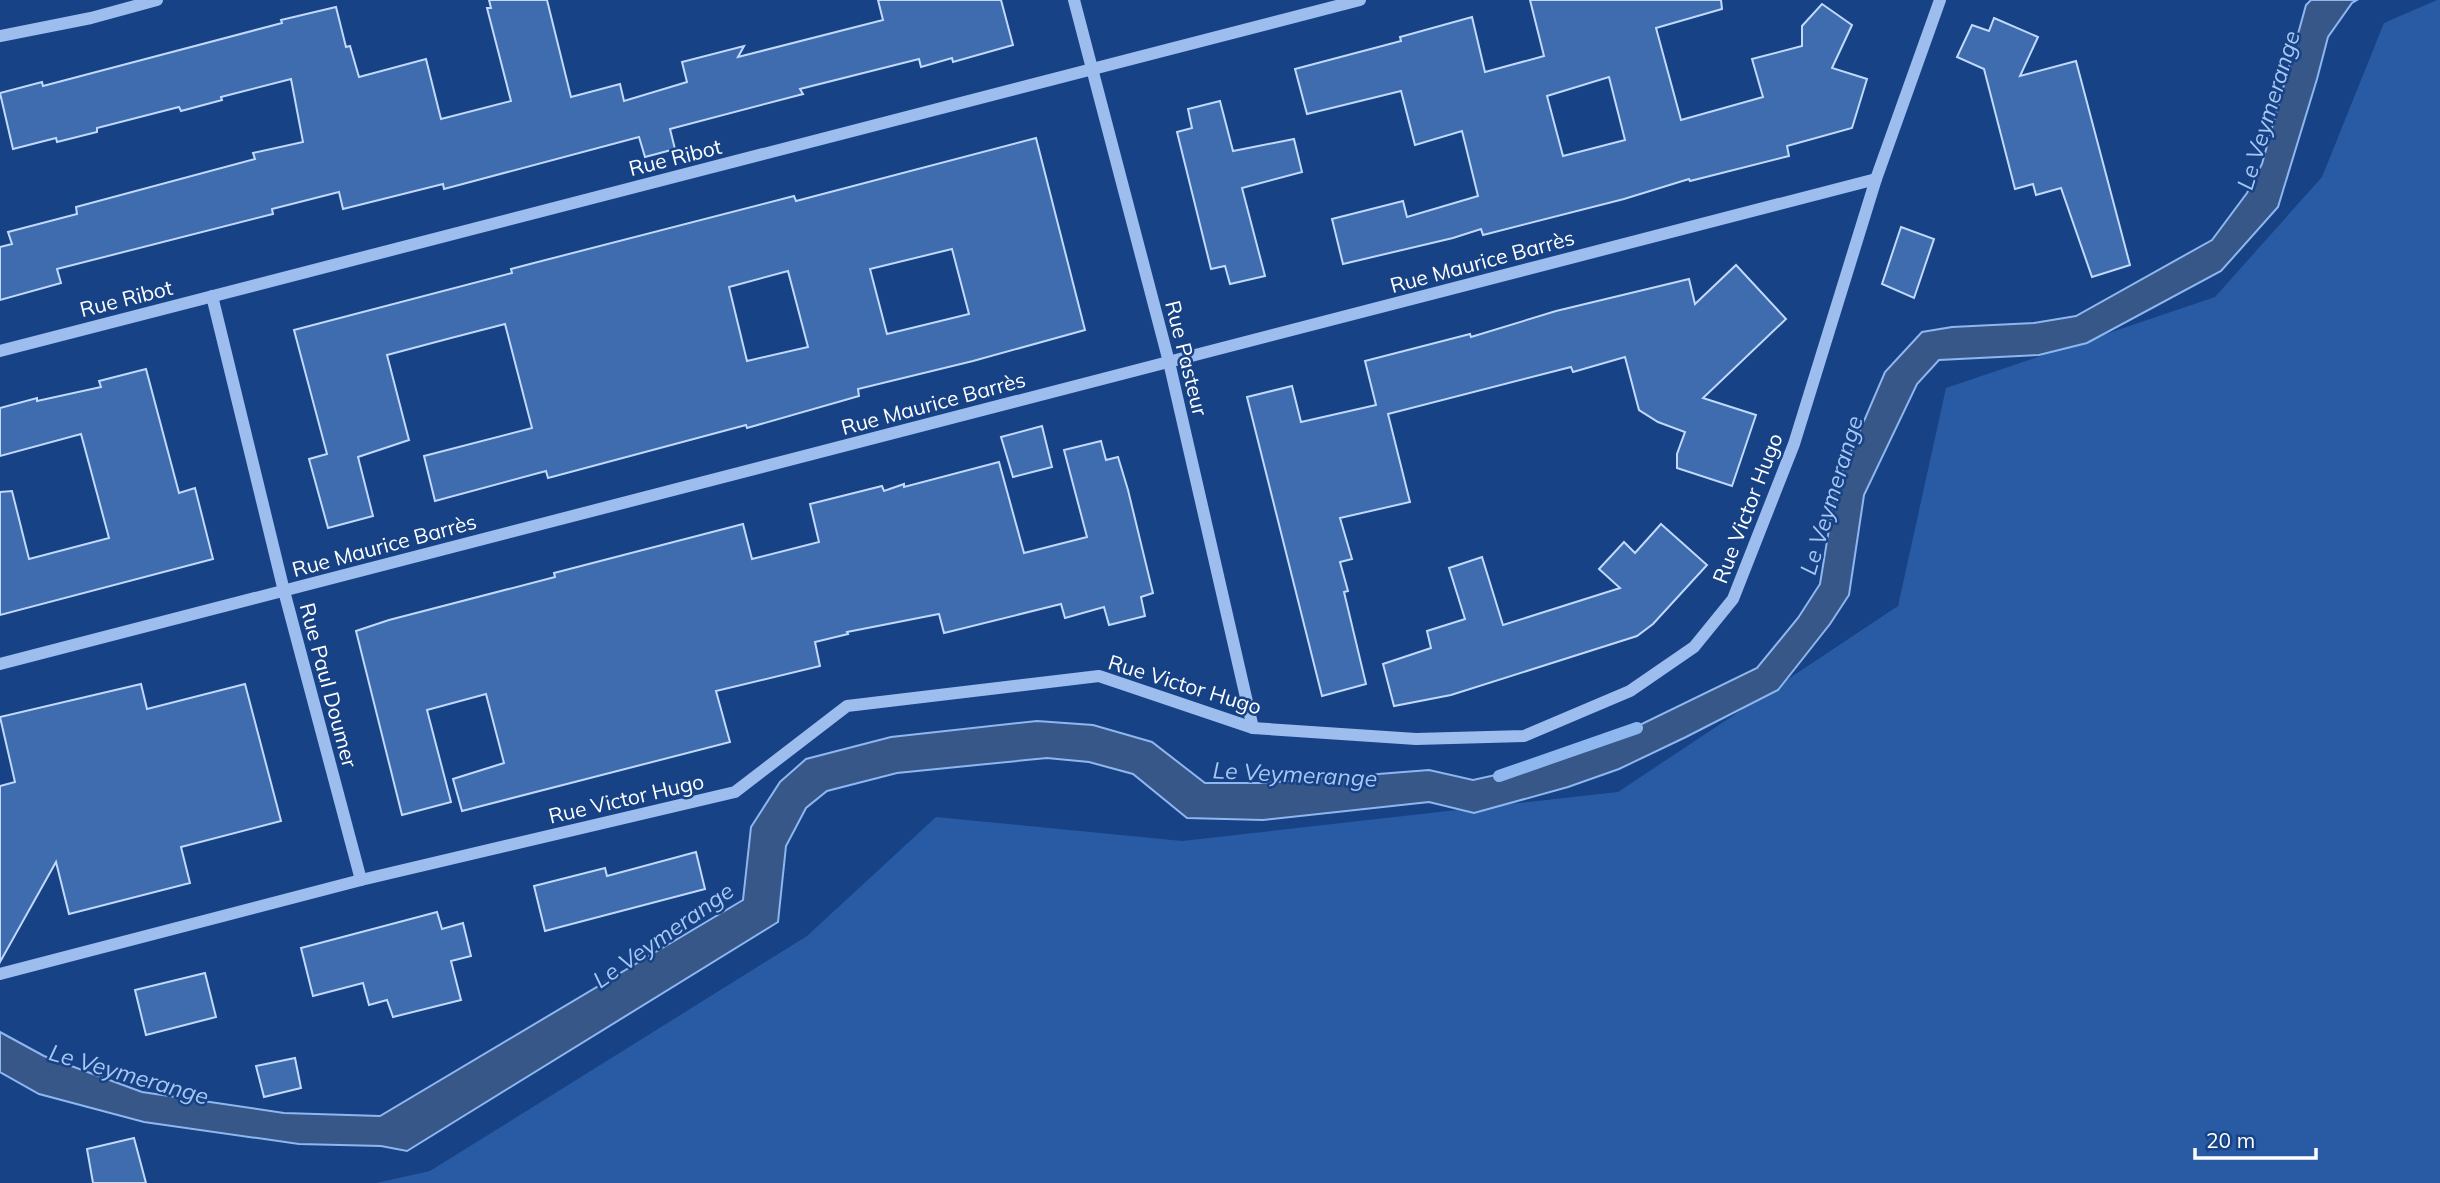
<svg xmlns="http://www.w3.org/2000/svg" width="2440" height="1183" font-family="Mulish,sans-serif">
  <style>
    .green { fill: #295ba4 }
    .water { fill: #375788; stroke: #8eb7f0; stroke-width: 2 }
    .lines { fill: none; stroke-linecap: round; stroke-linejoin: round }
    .stream { stroke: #8eb7f0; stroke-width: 12 }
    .building { fill: #3f6caf; stroke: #c1d9fa; stroke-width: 2; fill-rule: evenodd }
    .minor { stroke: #9cbded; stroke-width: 12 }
    .labels { text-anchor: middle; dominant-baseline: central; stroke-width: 5; stroke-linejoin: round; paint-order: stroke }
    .street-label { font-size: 21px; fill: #fff; stroke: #174285 }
    .water-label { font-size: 23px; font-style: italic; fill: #a7c7f5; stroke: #174285 }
  </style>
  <rect width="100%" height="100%" fill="#174285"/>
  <!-- green -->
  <path class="green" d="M2437,0H2440V1183H376L430,1171L807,936L936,817L1182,841L1618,792L1898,606L1946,388L2215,297L2322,177L2384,23Z"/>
  <!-- water -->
  <path class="water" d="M2311,0H2357L2352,3L2328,37L2317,79L2278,207L2221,271L2087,343L2039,355L1939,360L1917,384L1864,495L1849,595L1830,624L1778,690L1686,737L1619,769L1568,787L1474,813L1429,802L1263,820L1187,818L1133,774L1089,762L1047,758L897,773L827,791L806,808L786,846L778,922L407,1151L381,1146L299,1144L144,1122L39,1094L0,1072V1032L44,1056L142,1092L284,1113L380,1116L743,900L751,827L780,782L806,759L891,737L1037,721L1093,725L1152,742L1205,783H1264L1429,770L1473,780L1527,768L1609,740L1757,668L1798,618L1820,584L1836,486L1885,372L1922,332L1952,327L2034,323L2076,316L2212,240L2247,193L2262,164L2306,5Z"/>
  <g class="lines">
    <!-- stream -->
    <path class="stream" d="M1499,776L1637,728"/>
  </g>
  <!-- building -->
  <g class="building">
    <path d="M489,0H547L571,97L620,84L624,101L687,82L682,62L744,46L738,57L883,20L878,0H1001L1013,45L953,62L952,58L921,67L919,59L800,89L803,94L670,129L675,149L645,157L639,137L444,189L443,184L343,209L339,192L272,209L273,214L57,269L61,283L0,300V247L12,244L8,232L77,214L76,207L255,159L253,153L303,142L291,79L221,97L222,100L181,111L179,107L97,128V132L57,142L56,138L13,149L0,93L42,82L43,86L282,23L281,20L336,7L346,47L350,46L359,77L426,59L441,119L511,101L487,8H491Z"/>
    <path d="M1530,0H1721L1722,9L1656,28L1681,120L1763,97L1752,59L1802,46V26L1822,4L1852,25L1832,68L1867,79L1852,128L1787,146L1789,156L1690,181L1689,179L1624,199L1483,235L1481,229L1453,238L1343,264L1332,219L1403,201L1407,217L1478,196L1462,131L1415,145L1401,91L1307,114L1295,69L1401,41L1400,37L1472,17L1485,72L1544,56ZM1609,77L1625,140L1563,156L1547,96Z"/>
    <path d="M1994,18L2038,37L2020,76L2076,61L2130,265L2092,277L2061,188L2036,195L2033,184L2015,189L1984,69L1957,57L1972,25L1989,31Z"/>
    <path d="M1220,101L1233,151L1294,139L1302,172L1242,188L1265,276L1230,284L1225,266L1211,269L1177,132L1192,128L1188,109Z"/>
    <path d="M1036,138L1085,330L973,361L858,389L859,396L747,428L746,425L548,478L546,471L435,501L424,456L532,428L505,324L451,338L387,355L409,440L358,457L373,516L328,528L309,459L327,454L294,330L512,273L511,269L530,264L794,196L796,201ZM952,249L969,314L887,334L870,269ZM788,271L808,347L747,361L729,287Z"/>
    <path d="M1901,227L1934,239L1914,298L1882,284Z"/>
    <path d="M1736,265L1786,319L1703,398L1756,415L1732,486L1677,468V454L1685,432L1658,422L1639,410L1625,357L1573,372L1571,367L1388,414L1410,502L1340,518L1352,559L1340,562L1348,591L1344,592L1366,684L1322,696L1247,397L1292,386L1301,422L1376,405L1365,361L1470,334L1471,337L1556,311L1689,279L1695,304Z"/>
    <path d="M146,369L179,493L195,488L213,559L0,615V492L12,491L29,559L109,538L81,434L0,456V408L37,398V401L101,387L99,381Z"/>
    <path d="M1042,426L1052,467L1013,477L1001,437Z"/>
    <path d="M1101,441L1106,460L1118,457L1128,490L1153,593L1141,597L1145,616L1109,625L1104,607L1065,618L1061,604L944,633L939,614L847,632L848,634L815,642L820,666L716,691L730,742L462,811L453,779L504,763L486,694L427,710L451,802L402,815L356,631L389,620L555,577L554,573L743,524L752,559L819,542L810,504L882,486L884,491L904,484V487L999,462L1024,553L1087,537L1064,450Z"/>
    <path d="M1661,524L1707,565L1653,624L1637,636L1451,695L1394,706L1383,664L1431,648L1427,631L1465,619L1449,568L1482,557L1503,625L1620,588L1599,569L1624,542L1635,553Z"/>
    <path d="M141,684L147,709L245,684L281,821L181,847L190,883L69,914L56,862L0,962V786L15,782L0,717Z"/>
    <path d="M696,852L705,889L545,931L534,886L605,868L607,876Z"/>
    <path d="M437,912L442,929L463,923L471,956L451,961L461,1000L393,1017L387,1000L369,1005L363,983L313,996L301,948Z"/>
    <path d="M205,973L216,1017L146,1035L135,990Z"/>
    <path d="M295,1058L301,1088L264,1097L256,1066Z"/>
    <path d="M134,1138L146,1183H93L87,1149Z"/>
  </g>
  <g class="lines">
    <!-- minor -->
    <g class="minor">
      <path d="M1074,0L1169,362L1253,728"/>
      <path d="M0,36L91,18L157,0"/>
      <path d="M212,296L284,591L361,880"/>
      <path d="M0,351L1360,0"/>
      <path d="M0,664L1876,179"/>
      <path d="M0,974L361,880L735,792L847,706L1099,676L1253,728L1416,739L1524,736L1630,691L1694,647L1733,599L1794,444L1876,179L1940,0"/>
    </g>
  </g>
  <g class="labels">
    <!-- street labels -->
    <g class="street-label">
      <text transform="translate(675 157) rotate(-14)">Rue Ribot</text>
      <text transform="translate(1482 261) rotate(-15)">Rue Maurice Barrès</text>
      <text transform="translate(126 298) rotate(-14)">Rue Ribot</text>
      <text transform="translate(1187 358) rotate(76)">Rue Pasteur</text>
      <text transform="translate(933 403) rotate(-15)">Rue Maurice Barrès</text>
      <text transform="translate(1747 508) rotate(-69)">Rue Victor Hugo</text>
      <text transform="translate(384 545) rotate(-15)">Rue Maurice Barrès</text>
      <text transform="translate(1185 684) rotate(17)">Rue Victor Hugo</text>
      <text transform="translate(329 685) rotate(75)">Rue Paul Doumer</text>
      <text transform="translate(626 798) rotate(-13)">Rue Victor Hugo</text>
    </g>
    <!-- water labels -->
    <g class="water-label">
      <text transform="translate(2268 110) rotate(-73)">Le Veymerange</text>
      <text transform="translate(1831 495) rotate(-73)">Le Veymerange</text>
      <text transform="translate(1295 774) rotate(3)">Le Veymerange</text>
      <text transform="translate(663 935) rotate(-35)">Le Veymerange</text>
      <text transform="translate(129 1074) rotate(16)">Le Veymerange</text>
    </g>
  </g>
  <!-- scale -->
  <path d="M2195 1148v10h121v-10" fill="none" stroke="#ffffff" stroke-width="3.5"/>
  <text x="2206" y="1148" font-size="21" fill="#ffffff" stroke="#174285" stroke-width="5" paint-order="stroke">20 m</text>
</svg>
